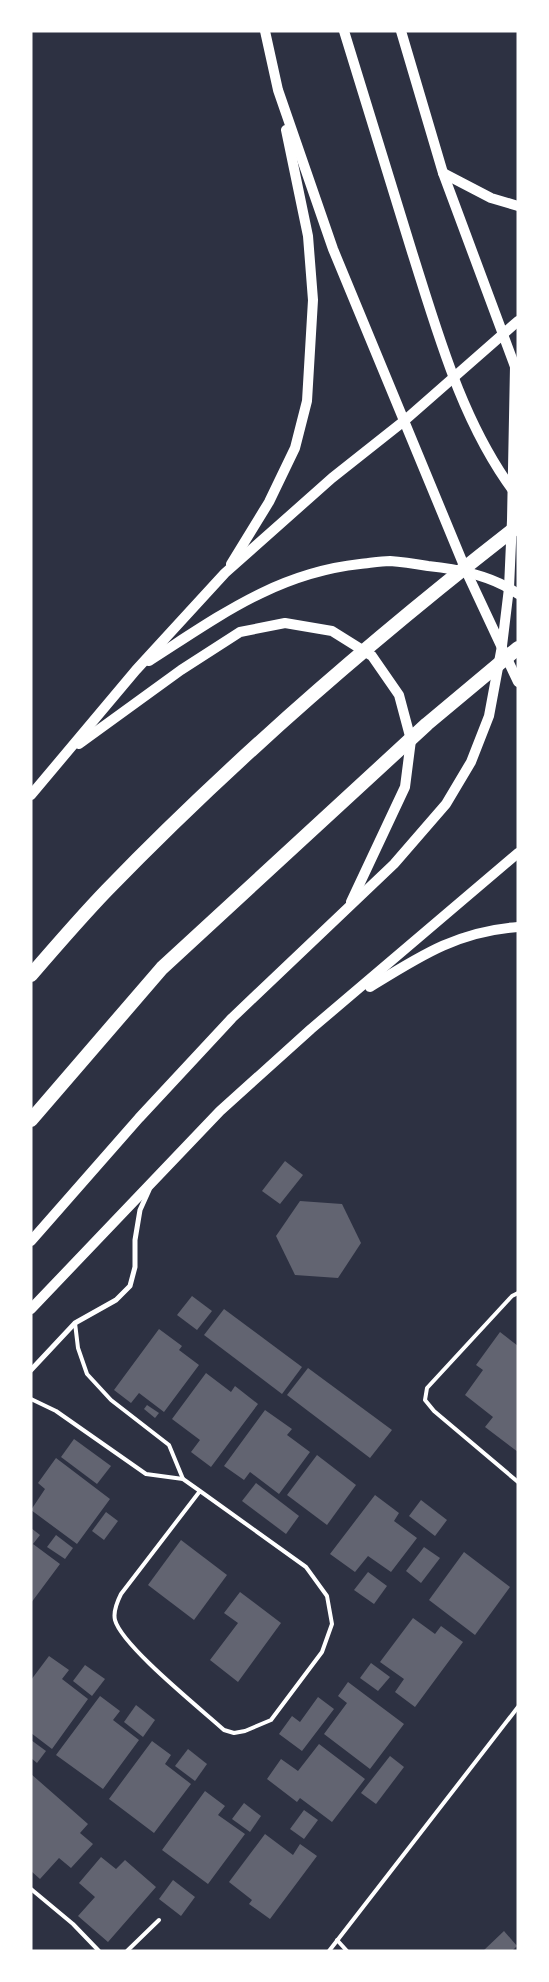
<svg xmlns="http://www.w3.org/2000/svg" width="549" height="1982" font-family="Poppins,sans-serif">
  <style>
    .building { fill: #626471 }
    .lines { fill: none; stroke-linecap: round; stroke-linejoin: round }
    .service { stroke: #fff; stroke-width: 4 }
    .minor { stroke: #fff; stroke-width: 5 }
    .secondary { stroke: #fff; stroke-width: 10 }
    .trunk { stroke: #fff; stroke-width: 14 }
  </style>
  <rect width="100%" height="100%" fill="#2d3142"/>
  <!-- building -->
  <g class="building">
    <path d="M285,1161L303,1175L280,1204L262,1191Z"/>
    <path d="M300,1201L342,1204L361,1243L338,1278L295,1275L276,1236Z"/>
    <path d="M192,1296L212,1311L197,1330L177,1315Z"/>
    <path d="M224,1309L302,1367L282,1394L204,1335Z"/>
    <path d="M159,1329L182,1346L179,1350L199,1365L164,1412L139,1393L131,1403L114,1390Z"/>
    <path d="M500,1332L518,1346V1452L485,1427L493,1417L465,1395L483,1370L476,1365Z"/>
    <path d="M308,1368L392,1430L370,1458L287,1395Z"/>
    <path d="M206,1373L231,1392L235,1386L258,1404L211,1467L191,1452L200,1440L172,1419Z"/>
    <path d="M147,1405L159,1413L155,1418L144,1409Z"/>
    <path d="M265,1410L292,1429L287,1435L310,1452L279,1494L250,1472L244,1480L224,1466Z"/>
    <path d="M74,1439L111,1466L97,1484L61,1457Z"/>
    <path d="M317,1455L356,1485L327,1525L287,1495Z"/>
    <path d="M56,1458L110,1499L77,1544L31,1510L45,1489L38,1483Z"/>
    <path d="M256,1483L299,1516L286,1534L242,1501Z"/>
    <path d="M375,1495L399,1513L394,1521L417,1538L391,1572L368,1556L355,1572L330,1554Z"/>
    <path d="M421,1500L447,1520L435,1536L409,1516Z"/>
    <path d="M106,1512L118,1521L104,1540L92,1531Z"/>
    <path d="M31,1528L40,1535L33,1544L60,1564L31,1603Z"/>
    <path d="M56,1535L73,1548L65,1559L47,1547Z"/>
    <path d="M181,1540L227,1575L194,1620L148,1585Z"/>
    <path d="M424,1547L440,1558L421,1583L406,1571Z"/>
    <path d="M464,1552L510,1587L475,1635L429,1600Z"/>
    <path d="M368,1572L387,1586L374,1604L354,1590Z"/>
    <path d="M240,1592L281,1623L238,1682L210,1660L238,1623L224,1613Z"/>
    <path d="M413,1618L435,1634L441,1626L463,1642L415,1707L395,1692L404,1679L380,1662Z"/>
    <path d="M49,1656L69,1670L62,1679L88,1699L52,1749L31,1733V1680Z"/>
    <path d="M371,1663L390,1677L378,1691L360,1678Z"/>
    <path d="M85,1665L105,1679L92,1696L73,1681Z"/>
    <path d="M348,1682L404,1724L370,1769L324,1734L347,1703L338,1696Z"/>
    <path d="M100,1696L120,1711L113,1720L139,1740L103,1789L56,1755Z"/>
    <path d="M318,1697L334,1709L302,1751L279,1734L292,1716L300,1722Z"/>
    <path d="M136,1705L155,1720L143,1737L124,1722Z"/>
    <path d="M31,1740L46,1751L37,1763L31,1758Z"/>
    <path d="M152,1741L171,1755L165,1764L191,1784L154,1833L109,1799Z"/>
    <path d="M319,1744L365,1779L332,1822L300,1798L297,1802L267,1779L281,1759L298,1771Z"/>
    <path d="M188,1749L207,1764L195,1781L175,1766Z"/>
    <path d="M390,1756L404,1767L376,1804L361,1793Z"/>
    <path d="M31,1774L88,1824L80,1833L93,1844L71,1868L59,1858L40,1879L31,1871Z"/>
    <path d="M205,1791L225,1806L218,1815L245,1834L208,1884L162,1850Z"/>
    <path d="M244,1803L261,1816L250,1832L232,1819Z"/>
    <path d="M304,1810L318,1820L304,1839L290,1829Z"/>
    <path d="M265,1834L293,1855L300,1844L317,1856L270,1919L249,1904L252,1900L229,1882Z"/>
    <path d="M101,1857L116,1869L125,1860L156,1887L108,1942L78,1916L95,1897L79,1883Z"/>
    <path d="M173,1880L195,1897L181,1916L159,1899Z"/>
    <path d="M504,1931L517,1946L512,1951H483Z"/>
  </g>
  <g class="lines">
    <!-- service -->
    <g class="service">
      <path d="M518,1293L512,1296L427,1388L425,1400L434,1411L518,1482"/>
      <path d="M75,1323L78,1348L87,1374L111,1400L169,1445L183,1479"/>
      <path d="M31,1399L56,1411L146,1474L183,1479L200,1491L306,1567L327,1596L332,1624L322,1652L271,1720L245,1731L234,1733L224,1730C201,1709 122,1646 115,1620C113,1612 117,1602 121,1594L200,1491"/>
      <path d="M31,1889L73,1924L99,1951"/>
      <path d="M337,1940L347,1951"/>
      <path d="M127,1951L159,1920"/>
      <path d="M329,1951L518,1707"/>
    </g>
    <!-- minor -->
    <path class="minor" d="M31,1370L75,1323L116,1300L130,1286L135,1267V1240L140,1210L149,1190"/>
    <!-- secondary -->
    <g class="secondary">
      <path d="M265,31L278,90L333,249L467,573L518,682"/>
      <path d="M344,31C367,105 389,179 412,252C438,334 462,422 514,492"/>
      <path d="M401,31L443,173L517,372"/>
      <path d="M443,173L491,198L518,206"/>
      <path d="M231,564L269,502L295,448L307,401L313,300L308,236L286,130"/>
      <path d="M149,661C218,617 276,573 360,564C370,563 381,561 390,561C403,562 416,564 428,566C458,569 493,576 518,594"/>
      <path d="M79,744L181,670L240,632L285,623L332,631L372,656L399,695L411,740L405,787L351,902"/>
      <path d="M31,795L136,670L225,573L332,478L404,421L518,321"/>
      <path d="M370,987C420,956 458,931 518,927"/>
      <path d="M31,1241L139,1118L232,1018L394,864L446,804L471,762L489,716L502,646L509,588L512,520L515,366"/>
      <path d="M31,1309L220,1111L311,1029L518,853"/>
    </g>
    <!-- trunk -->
    <g class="trunk">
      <path d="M31,975C56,946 81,917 107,890C234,759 374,638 518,526"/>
      <path d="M31,1120L162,968L427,724L518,648"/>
    </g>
  </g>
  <!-- border -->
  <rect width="549" height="1982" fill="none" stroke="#ffffff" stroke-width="65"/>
</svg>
